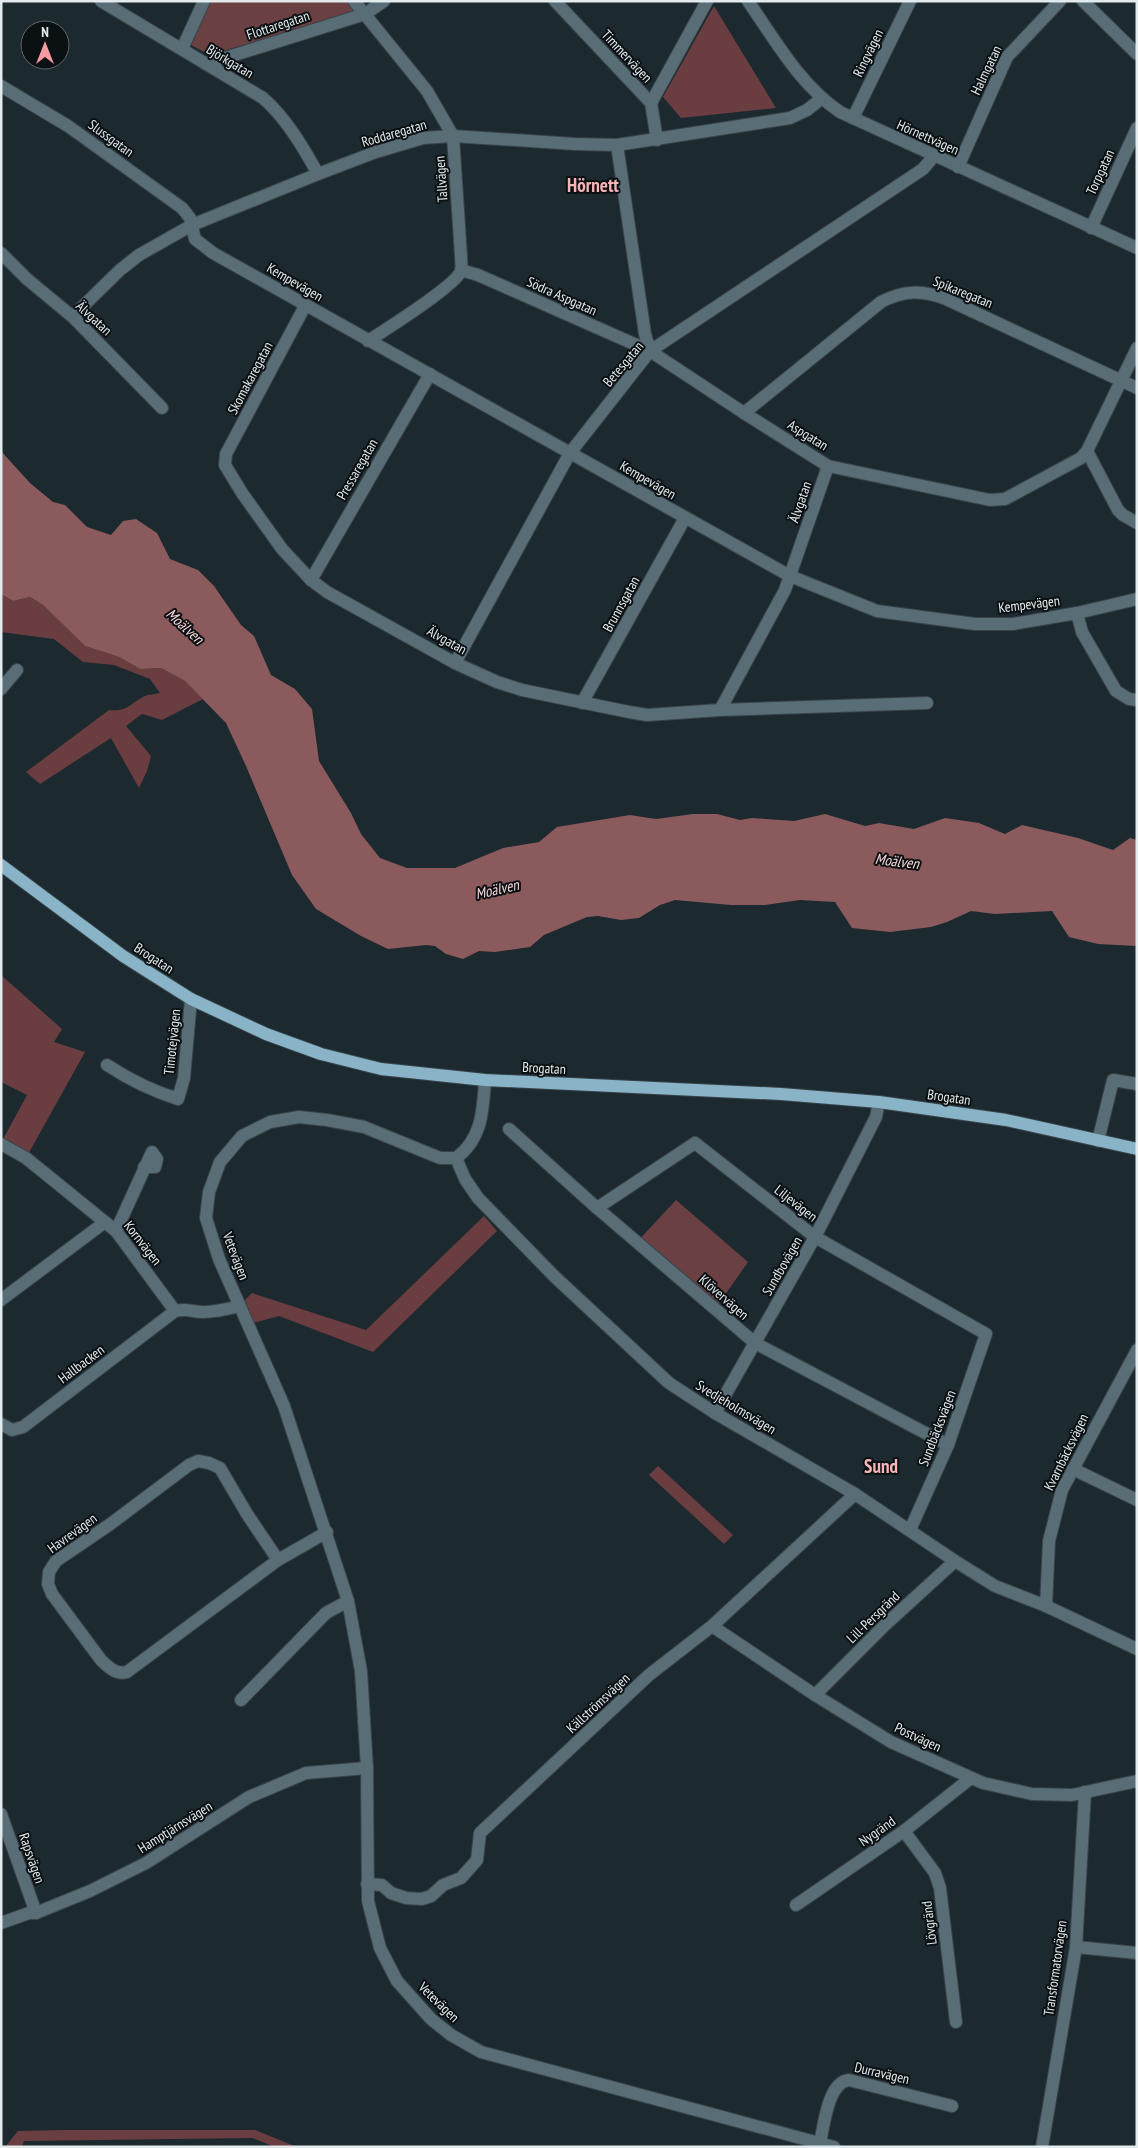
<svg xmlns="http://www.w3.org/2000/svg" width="1138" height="2148" font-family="'PT Sans Narrow',sans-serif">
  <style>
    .green { fill: #6b4043 }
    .forest { fill: #6a3d40 }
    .water { fill: #8a5a5d }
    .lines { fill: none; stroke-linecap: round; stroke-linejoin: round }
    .minor-casing { stroke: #38444a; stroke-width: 14 }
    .major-casing { stroke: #38444a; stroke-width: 14 }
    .minor { stroke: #596d77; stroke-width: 12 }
    .major { stroke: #89b3c7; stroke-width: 12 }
    .labels { text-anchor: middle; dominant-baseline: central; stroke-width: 4; stroke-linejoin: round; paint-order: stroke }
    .street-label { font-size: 14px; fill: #e2eaee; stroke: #0b1013 }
    .water-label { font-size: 15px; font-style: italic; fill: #f7d6d7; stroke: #0b1013 }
    .district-label { font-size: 19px; font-weight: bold; fill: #f8b4b7; stroke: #0b1013 }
  </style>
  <rect width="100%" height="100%" fill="#1c292f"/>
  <!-- green -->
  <g class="green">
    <path d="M211,1H347L355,12L210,55L191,45Z"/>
    <path d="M676,1200L748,1262L715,1309L637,1242Z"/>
  </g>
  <!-- forest -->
  <g class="forest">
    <path d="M714,6L776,108L681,118L663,97Z"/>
    <path d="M1,594L13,601L30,597L43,605L85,646L119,657L140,669L161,668L185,681L203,699L162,720L142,714L126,726L151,756L147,771L139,788L111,738L40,784L26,772L109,710C128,712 130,703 145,696C150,694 156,694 160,693L150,679L114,665L83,662L54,639L1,632Z"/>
    <path d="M1,975L62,1029L54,1042L85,1052L26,1158L1,1143L27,1095L1,1082Z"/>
    <path d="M484,1216L497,1231L373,1352L279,1316L253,1323L242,1303L252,1293L366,1330Z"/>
    <path d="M658,1466L733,1535L724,1544L649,1475Z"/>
    <path d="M65,2130H255L297,2147H275L253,2138L24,2141L22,2147H5L18,2131Z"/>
  </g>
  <!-- water -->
  <path class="water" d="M1,451L30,483L53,502L65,505L87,527L111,535L123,521L136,519L157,533L170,559L198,570L214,586L241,625L254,636L271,675L295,689L312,709L319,761L351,813L361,834L380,858L407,868H455L503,848L539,842L557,827L630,815L656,819L693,814H717L740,820L752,818L794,821L825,814L865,826L879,823L914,829L945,818L979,823L1005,834L1022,825L1078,838L1113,850L1130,838L1137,840V946L1098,944L1069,937L1052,911L995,914L971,911L947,922L931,927L890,932L852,928L835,902L800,900L765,905H731L675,900L660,905L639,918L621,920L598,916L587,917L544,935L530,947L495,952L479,951L463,959L446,954L435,946L426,945L388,949L361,936L316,909L292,875L246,766L226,723L185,681L161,668L140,669L119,657L85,646L43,605L30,597L13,601L1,594Z"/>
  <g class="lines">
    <defs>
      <g id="minor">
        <path d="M101,1L263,98C286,118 303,147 318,174"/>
        <path d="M354,1L427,91L453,136L461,256C461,260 462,267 461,271C455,286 385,330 368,341"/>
        <path d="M555,1L651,103L657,140"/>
        <path d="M748,1C775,40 800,85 840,112L1137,248"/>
        <path d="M1083,1L1137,54"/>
        <path d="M182,49L204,1"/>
        <path d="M206,64L365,14L384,1"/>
        <path d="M1,86L68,126L182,208L190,218L195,239L213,253L790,576L877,611L975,624H1013L1077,613L1137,599"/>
        <path d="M651,103L707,1"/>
        <path d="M853,118L910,1"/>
        <path d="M617,145L645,334L650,351"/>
        <path d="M958,167L1007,57L1060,1"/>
        <path d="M1091,228L1137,128"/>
        <path d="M1,253L27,279L74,318L162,408"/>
        <path d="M461,270L478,275L650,351L744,413L828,466L990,500L1005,499L1081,458L1087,451L1137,348"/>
        <path d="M305,306L226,454L225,465L242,493L282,549L311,580L327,592L455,663L497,682L522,690L629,712L647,715L720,710L927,703"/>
        <path d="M74,318L79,310L120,270L139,255L192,225L318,174L376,152L423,138L453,136L575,144L617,145L790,118L807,110L821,99"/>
        <path d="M744,413L881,302C904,290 922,290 946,299L1137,388"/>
        <path d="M1087,451L1118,510L1123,515L1137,523"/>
        <path d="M311,580L430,374"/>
        <path d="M1077,613L1082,632L1116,691L1129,699L1137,700"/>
        <path d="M455,663L570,453L650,351L923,169L934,156"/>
        <path d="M1,689L17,670"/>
        <path d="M582,703L685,518"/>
        <path d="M720,710L785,590L828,466"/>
        <path d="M107,1065C130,1080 152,1091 178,1099L184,1078L191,999"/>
        <path d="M485,1080C483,1111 482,1139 456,1158L465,1179L478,1198L555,1277L669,1383L715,1413L855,1494L955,1561L995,1586L1046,1606L1137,1649"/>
        <path d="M509,1129L597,1208L755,1343L948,1445"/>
        <path d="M1098,1141L1113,1080L1137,1084"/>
        <path d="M1,1144L26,1158L116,1231L175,1311C189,1308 191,1312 203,1312C216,1312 228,1309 240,1306"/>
        <path d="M456,1158H440L364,1127L327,1120L299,1117L270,1122L242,1136L220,1162L209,1192L206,1218L219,1259L284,1406L348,1601L361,1671L367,1768L368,1901L380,1948L397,1981L431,2019L451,2035L481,2052L834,2147"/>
        <path d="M597,1208L695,1143L815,1237L986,1334L948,1445L910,1530"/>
        <path d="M116,1231L152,1152L157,1159L155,1167H144"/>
        <path d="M1,1300L105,1222"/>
        <path d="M715,1413L815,1237L876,1117L879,1102"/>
        <path d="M1,1424L12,1430L23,1427L175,1311"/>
        <path d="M1073,1469L1137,1500"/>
        <path d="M278,1560L247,1514L220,1468L209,1463L198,1461L189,1465L109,1525L56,1561L49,1572L48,1584L52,1594L101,1660C108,1667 116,1675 127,1672L278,1560L327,1532"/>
        <path d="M1046,1606L1049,1541L1062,1490L1137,1350"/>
        <path d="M712,1626L815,1695L891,1742L983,1783L1032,1794L1072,1795L1137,1781"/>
        <path d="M815,1695L885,1625L955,1561"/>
        <path d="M241,1700L326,1613L348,1601"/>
        <path d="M1,1814L36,1913"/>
        <path d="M904,1831L935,1873L940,1888L956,2022"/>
        <path d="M367,1884L382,1885L391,1893L406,1898L422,1899L431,1896L443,1885L461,1878L477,1860L480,1833L649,1675L712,1626L855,1494"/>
        <path d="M796,1905L904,1831L971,1778"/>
        <path d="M1,1923L29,1913H36L90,1891L146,1863L249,1797L306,1773L367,1768"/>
        <path d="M1076,1947L1137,1953"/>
        <path d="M820,2143C824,2125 828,2082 849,2080L952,2106"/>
        <path d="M1042,2147L1076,1947L1085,1792"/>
      </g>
      <path id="major" d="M1,865L123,956L191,999L266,1034L321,1054L381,1069L485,1080L781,1094L879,1102L1006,1120L1137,1149"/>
    </defs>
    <!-- minor casing -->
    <use href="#minor" class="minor-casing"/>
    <!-- major casing -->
    <use href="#major" class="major-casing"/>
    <!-- minor -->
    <use href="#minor" class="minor"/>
    <!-- major -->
    <use href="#major" class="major"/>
  </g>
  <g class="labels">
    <!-- street labels -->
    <g class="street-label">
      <text transform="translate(278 25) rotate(-18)">Flottaregatan</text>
      <text transform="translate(868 53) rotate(-64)">Ringvägen</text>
      <text transform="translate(627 56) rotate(47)">Timmervägen</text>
      <text transform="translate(230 61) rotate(31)">Björkgatan</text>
      <text transform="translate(986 70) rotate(-64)">Halmgatan</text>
      <text transform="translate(394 133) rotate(-16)">Roddaregatan</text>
      <text transform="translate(928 137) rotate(24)">Hörnettvägen</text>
      <text transform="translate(111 138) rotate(36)">Slussgatan</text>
      <text transform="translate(1100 172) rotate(-65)">Torpgatan</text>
      <text transform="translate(441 179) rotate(-94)">Tallvägen</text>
      <text transform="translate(295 282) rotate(30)">Kempevägen</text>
      <text transform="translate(963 292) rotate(22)">Spikaregatan</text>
      <text transform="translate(562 296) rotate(24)">Södra Aspgatan</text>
      <text transform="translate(94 318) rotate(43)">Älvgatan</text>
      <text transform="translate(623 364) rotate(-50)">Betesgatan</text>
      <text transform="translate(250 378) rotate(-62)">Skomakaregatan</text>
      <text transform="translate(808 435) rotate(32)">Aspgatan</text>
      <text transform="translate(357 469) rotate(-60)">Pressaregatan</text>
      <text transform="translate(648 480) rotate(30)">Kempevägen</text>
      <text transform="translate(800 502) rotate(-71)">Älvgatan</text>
      <text transform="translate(621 604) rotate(-61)">Brunnsgatan</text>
      <text transform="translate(1029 604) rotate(-7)">Kempevägen</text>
      <text transform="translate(447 640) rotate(29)">Älvgatan</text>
      <text transform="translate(154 958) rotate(33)">Brogatan</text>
      <text transform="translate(172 1042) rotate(-84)">Timotejvägen</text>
      <text transform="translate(544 1068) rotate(3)">Brogatan</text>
      <text transform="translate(949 1097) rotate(8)">Brogatan</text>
      <text transform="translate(796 1203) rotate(38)">Liljevägen</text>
      <text transform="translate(143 1243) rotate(52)">Kornvägen</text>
      <text transform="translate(236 1256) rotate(69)">Vetevägen</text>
      <text transform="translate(782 1266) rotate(-60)">Sundbovägen</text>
      <text transform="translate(724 1297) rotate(41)">Klövervägen</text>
      <text transform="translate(81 1364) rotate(-37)">Hallbacken</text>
      <text transform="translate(736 1407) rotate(31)">Svedjeholmsvägen</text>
      <text transform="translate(937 1428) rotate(-69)">Sundbäcksvägen</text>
      <text transform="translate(1066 1452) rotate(-64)">Kvarnbäcksvägen</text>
      <text transform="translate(72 1533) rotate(-36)">Havrevägen</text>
      <text transform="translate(873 1617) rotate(-44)">Lill-Persgränd</text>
      <text transform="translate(598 1703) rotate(-43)">Källströmsvägen</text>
      <text transform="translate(918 1737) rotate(25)">Postvägen</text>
      <text transform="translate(175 1827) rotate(-32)">Hamptjärnsvägen</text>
      <text transform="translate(877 1831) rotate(-35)">Nygränd</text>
      <text transform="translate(32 1858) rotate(71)">Rapsvägen</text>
      <text transform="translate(929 1923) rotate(-97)">Lövgränd</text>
      <text transform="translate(1055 1968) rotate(-82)">Transformatorvägen</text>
      <text transform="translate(439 2002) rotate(44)">Vetevägen</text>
      <text transform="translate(882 2073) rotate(13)">Durravägen</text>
    </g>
    <!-- water labels -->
    <g class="water-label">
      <text transform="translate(185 626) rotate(42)">Moälven</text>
      <text transform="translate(897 861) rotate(7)">Moälven</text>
      <text transform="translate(497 889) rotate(-13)">Moälven</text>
    </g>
    <!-- district labels -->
    <g class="district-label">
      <text x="593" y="185">Hörnett</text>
      <text x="881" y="1466">Sund</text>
    </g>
  </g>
  <!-- border -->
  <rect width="1138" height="2148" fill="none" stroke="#e2eaee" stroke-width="5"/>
  <!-- north arrow -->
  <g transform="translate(45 45)"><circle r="24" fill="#0b1013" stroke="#61676b"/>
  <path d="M0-4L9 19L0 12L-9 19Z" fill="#f49aa0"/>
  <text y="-8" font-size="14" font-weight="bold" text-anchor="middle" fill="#e2eaee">N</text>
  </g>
</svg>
